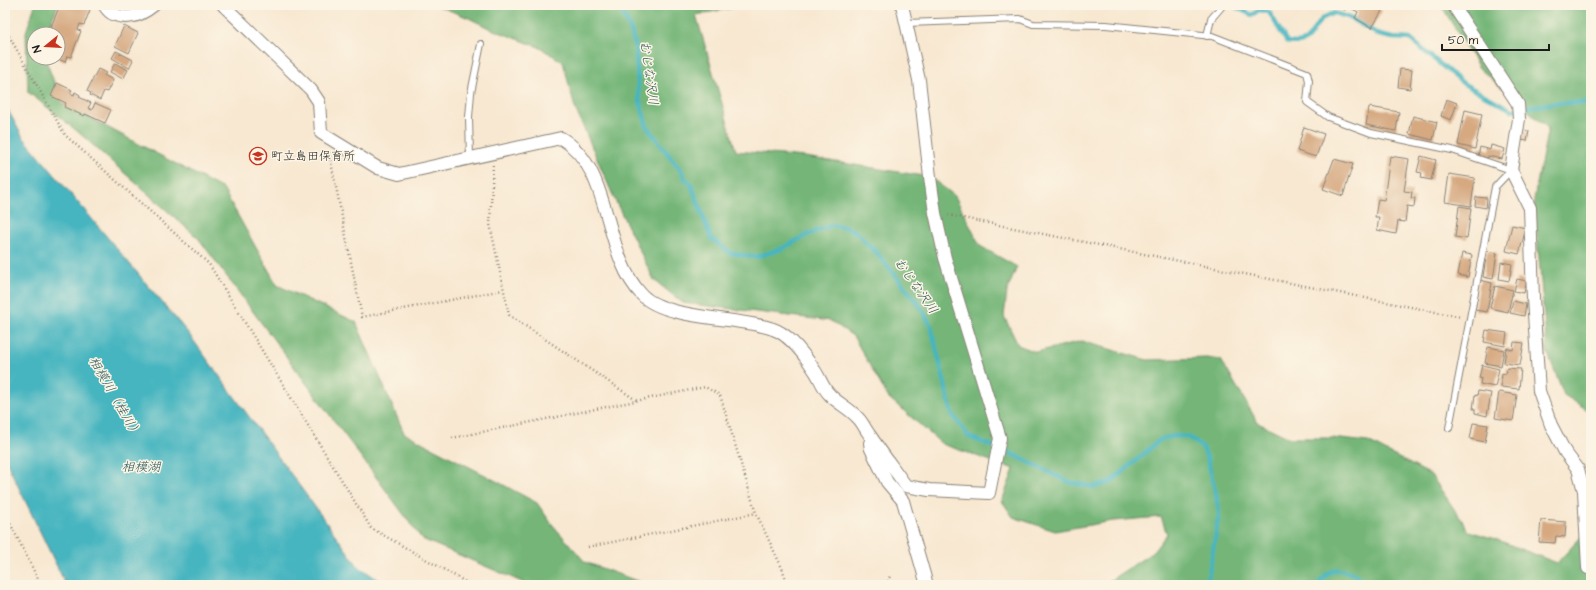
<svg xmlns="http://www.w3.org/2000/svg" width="1596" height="590" font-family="'Architects Daughter','Klee One',sans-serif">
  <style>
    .forest { fill: #75b678; stroke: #48694a }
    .water { fill: #46b5c0; stroke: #31686e }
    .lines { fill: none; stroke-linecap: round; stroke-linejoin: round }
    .stream { stroke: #46b5c0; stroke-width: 4.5 }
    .building { fill: #d6a981 }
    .service-casing { stroke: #8a8276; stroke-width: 8 }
    .minor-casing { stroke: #8a8276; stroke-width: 14 }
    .path { stroke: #8a8276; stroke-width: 2.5; stroke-dasharray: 1 3; stroke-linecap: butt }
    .service { stroke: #fff; stroke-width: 6 }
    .minor { stroke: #fff; stroke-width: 12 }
    .labels { text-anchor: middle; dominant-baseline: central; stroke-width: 3; stroke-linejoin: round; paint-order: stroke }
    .poi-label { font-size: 12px; fill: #1c1c1c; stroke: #fcf5e5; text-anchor: start }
    .water-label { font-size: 13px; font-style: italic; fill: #2d595e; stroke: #fcf5e5 }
  </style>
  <rect width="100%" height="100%" fill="#fcf5e5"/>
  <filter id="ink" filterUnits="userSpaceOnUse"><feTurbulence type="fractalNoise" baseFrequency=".025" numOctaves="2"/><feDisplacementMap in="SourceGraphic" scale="8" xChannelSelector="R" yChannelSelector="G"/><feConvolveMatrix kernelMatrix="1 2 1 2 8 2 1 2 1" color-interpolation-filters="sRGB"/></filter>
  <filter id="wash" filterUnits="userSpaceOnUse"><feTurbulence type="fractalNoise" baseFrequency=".012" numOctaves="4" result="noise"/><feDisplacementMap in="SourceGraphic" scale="16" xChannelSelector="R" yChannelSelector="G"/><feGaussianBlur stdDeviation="0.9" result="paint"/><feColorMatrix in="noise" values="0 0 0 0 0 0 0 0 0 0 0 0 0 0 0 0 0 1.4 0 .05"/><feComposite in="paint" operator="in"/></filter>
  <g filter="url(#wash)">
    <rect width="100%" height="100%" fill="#f8e8d1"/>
    <!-- forest -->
    <g class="forest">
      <path d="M35,5H58L46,34H34V58H45L62,103L223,189L277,285L356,322L404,433L485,475L537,503L551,523L585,562L648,585H529L422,539L199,239L77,131L28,92L26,32Z"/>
      <path d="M436,5H747L696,15L736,151L805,157L930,177L955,196L980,246L1017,267L1007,291L1004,316L1018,345L1036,352L1082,341L1147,360L1207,358L1221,360L1258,423L1290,438H1332L1368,442L1431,475L1469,531L1495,539L1557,563L1591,526V585H1103L1153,552L1167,534L1161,517L1113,521L1055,531L1013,517L1002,501L1014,469L942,444L888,397L853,336L831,321L683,303L654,280L615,200L575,108L563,62L539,47L491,29L469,18Z"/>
      <path d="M1441,5H1591V412L1564,395L1547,351L1534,199L1548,128L1479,68Z"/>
    </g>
    <!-- water -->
    <path class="water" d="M5,104L22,136L188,333L358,566L386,585H66L5,459Z"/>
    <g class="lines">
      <!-- stream -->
      <g class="stream">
        <path d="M618,5L630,28L635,45L639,98L647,127L682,172L685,179L691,184L711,238L730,253L756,257L781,249L807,235L832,225L847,228L856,232L873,250L874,248L876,252L920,306L931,326L952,414L969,437L1010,453L1069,482L1093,487L1111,482L1161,439L1175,436L1189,437L1203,448L1207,458L1216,494L1219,514L1207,585"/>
        <path d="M1231,5L1252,15L1259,10L1269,12L1287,42C1314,47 1309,30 1322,19C1325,16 1330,15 1334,13L1348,17L1379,35L1393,38L1410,39L1464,84L1512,110L1555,103H1591"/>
        <path d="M1318,585C1331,566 1338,567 1358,576L1361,585"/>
      </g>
    </g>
    <g id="blocks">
      <!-- building -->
      <g class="building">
        <path d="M60,5H79L90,10L84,25L80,24L78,30L81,31L71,57L67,56L65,62L58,59V34H48Z"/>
        <path d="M1336,5H1371L1382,11L1372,28L1355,18L1358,12L1347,6L1345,10Z"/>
        <path d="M124,26L138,33L129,53L115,46Z"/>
        <path d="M116,51L133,60L129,68L112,58Z"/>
        <path d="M115,63L128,70L123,79L110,72Z"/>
        <path d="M98,69L106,73L104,75L113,80L107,92L104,91L100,100L90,95L91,93L87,91Z"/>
        <path d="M1400,69L1412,70L1410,89L1398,87Z"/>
        <path d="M57,83L72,90L70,93L74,95L75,92L80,95L79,97L91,103L88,108L92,110L95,103L111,110L105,123L85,114L84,116L64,107L66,103L51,96Z"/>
        <path d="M1446,99L1457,103L1451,120L1441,116Z"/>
        <path d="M1369,107L1399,112L1396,131L1366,125Z"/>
        <path d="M1465,110L1482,114L1475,149L1458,145Z"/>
        <path d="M1413,116L1437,122L1433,140L1409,134Z"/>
        <path d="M1304,127L1324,134L1316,157L1297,151Z"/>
        <path d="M1518,129L1529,131L1527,141L1516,139Z"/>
        <path d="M1491,145L1505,149L1502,159L1488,156V158L1478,156L1480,147L1490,150Z"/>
        <path d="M1390,156L1409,159L1404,191L1412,192L1411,198H1415L1414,207L1407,206L1405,222L1398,221L1396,234L1377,230L1379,217H1375L1378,199L1384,200Z"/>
        <path d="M1421,156L1436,160L1431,180L1421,178L1422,173L1417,172Z"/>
        <path d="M1334,159L1353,164L1343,196L1323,189Z"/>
        <path d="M1449,174L1475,178L1471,206L1445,202Z"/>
        <path d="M1476,197L1487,198L1486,208L1475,206Z"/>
        <path d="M1459,206L1471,208L1467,239L1455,237Z"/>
        <path d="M1512,225L1526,228L1519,254L1506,251Z"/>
        <path d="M1487,251L1497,253L1493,279L1483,277Z"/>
        <path d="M1462,253L1472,255L1468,277L1458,275Z"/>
        <path d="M1501,262L1512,264L1509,281L1499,279Z"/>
        <path d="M1517,279L1527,281L1524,293L1514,291Z"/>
        <path d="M1480,280L1492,283L1487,312L1475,310Z"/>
        <path d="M1495,286L1513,290L1508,312L1490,308Z"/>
        <path d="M1513,301L1526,304L1524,316L1510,313Z"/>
        <path d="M1486,330L1507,333L1505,346L1484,342Z"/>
        <path d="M1514,342L1524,343L1520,365L1504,363L1506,348L1513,350Z"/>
        <path d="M1488,347L1504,350L1501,366L1485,363Z"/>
        <path d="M1482,365L1499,369L1495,387L1480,384L1481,378H1479Z"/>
        <path d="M1507,368L1521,369L1519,389L1501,387L1502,373L1506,374Z"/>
        <path d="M1478,391L1491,393L1487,416L1475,413V409H1473L1475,395L1477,396Z"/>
        <path d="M1499,392L1517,395L1513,421L1495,418Z"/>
        <path d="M1473,423L1488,425L1485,442L1470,439Z"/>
        <path d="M1541,520L1566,522L1565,537L1556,536L1555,543L1539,542Z"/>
      </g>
    </g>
  </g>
  <g filter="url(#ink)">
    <use href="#blocks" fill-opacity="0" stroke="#8a8276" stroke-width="1"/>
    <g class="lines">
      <defs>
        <g id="service">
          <path d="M906,23L1020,19L1033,24L1106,25L1212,36L1307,73L1309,81L1307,102L1328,117L1371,133L1452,150L1511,170L1495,187L1449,428"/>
          <path d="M1207,36L1211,19L1223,5"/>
          <path d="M470,158L469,117L471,93L481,44"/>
        </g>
        <g id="minor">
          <path d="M104,5C106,8 109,13 113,14C128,21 142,15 154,5"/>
          <path d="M223,5L311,90L319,102L321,133L378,168L399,174L561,138C614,170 601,252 642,295C666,320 740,317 773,329C789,334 806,357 815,371C820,378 823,388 829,394C837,403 849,408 857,417C862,421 865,429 869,434C881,452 894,469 906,486L929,490L989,493L1000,438L945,258L935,213L930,177L919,80L902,5"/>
          <path d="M1453,5L1518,104L1519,119L1511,170L1530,208L1533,298L1539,391L1551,425L1565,452L1578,469L1584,491L1588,568"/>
          <path d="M870,443L871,449L887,482L903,501L927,585"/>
        </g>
      </defs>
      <!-- service casing -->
      <use href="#service" class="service-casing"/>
      <!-- minor casing -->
      <use href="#minor" class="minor-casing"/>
      <!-- path -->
      <g class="path">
        <path d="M5,29L65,135L209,264L371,528L471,585"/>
        <path d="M329,152L362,317L503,290"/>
        <path d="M493,165L490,224L509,315L636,400"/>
        <path d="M948,215L1461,317"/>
        <path d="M452,438L705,387L720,395L756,513L782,568L788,585"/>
        <path d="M5,513L41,585"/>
        <path d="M588,547L756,513"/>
        <path d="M886,585L891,574"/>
      </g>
      <!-- service -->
      <use href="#service" class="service"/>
      <!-- minor -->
      <use href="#minor" class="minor"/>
    </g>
  </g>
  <!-- icons -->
  <defs>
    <symbol id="school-ring" viewBox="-11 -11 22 22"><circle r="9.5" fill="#fcf5e5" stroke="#c8321e" stroke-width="1.5"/><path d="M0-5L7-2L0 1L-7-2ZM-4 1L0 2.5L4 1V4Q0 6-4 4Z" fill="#c8321e"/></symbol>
  </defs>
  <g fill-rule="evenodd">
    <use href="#school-ring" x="248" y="146" width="20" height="20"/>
  </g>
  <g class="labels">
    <!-- poi labels -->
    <g class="poi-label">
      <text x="271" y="156">町立島田保育所</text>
    </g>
    <!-- water labels -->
    <g class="water-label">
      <text transform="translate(649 73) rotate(82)">むじな沢川</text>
      <text transform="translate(916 286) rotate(55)">むじな沢川</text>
      <text transform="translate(115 397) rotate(60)">相模川（桂川）</text>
      <text x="141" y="467">相模湖</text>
    </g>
  </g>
  <!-- margin -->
  <rect width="1596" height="590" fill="none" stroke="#fcf5e5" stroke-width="20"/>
  <!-- north arrow -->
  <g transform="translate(46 46) rotate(252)"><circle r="19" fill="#fcf5e5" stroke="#a29e95"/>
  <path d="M0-3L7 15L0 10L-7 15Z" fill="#c8321e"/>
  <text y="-6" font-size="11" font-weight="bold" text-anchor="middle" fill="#1c1c1c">N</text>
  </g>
  <!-- scale -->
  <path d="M1442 44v6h107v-6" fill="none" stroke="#1c1c1c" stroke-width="2"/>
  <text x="1448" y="44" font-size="12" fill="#1c1c1c" stroke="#fcf5e5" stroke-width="3" paint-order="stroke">50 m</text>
</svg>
